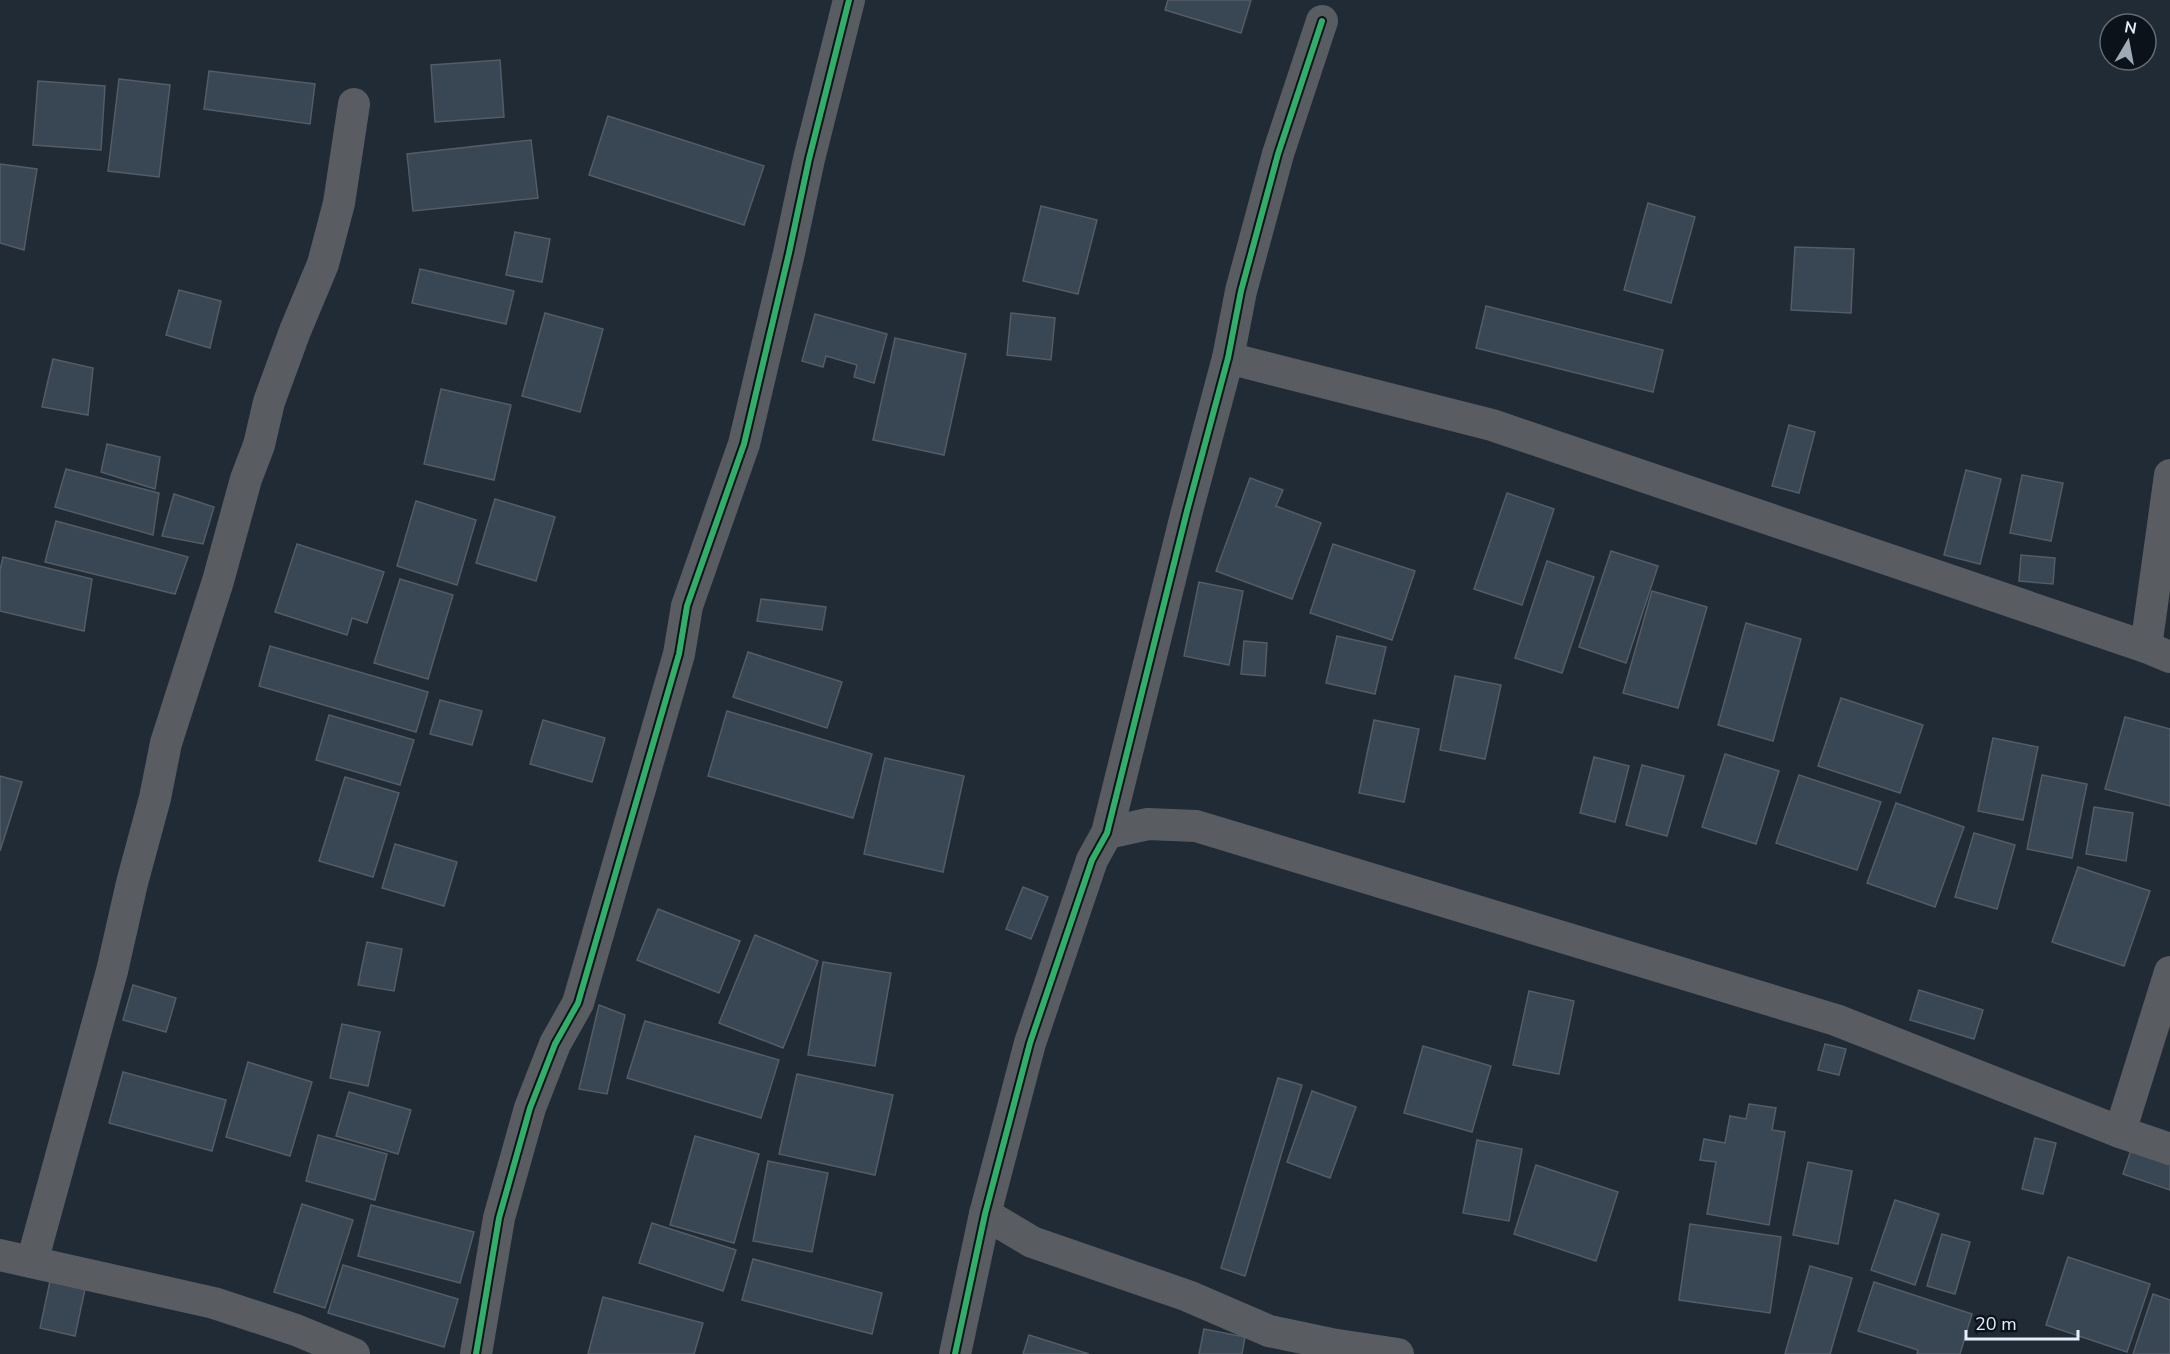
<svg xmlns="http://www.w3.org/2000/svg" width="2170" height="1354" font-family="'Nunito Sans',sans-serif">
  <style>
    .building { fill: #394654; stroke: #545c65; stroke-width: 1.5 }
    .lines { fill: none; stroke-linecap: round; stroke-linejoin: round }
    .minor { stroke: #595d61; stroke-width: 32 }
    .cycleway-casing { stroke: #0b121a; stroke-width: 10 }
    .cycleway { stroke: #2db169; stroke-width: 6 }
  </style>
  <rect width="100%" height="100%" fill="#212b35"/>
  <!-- building -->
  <g class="building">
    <path d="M1168,0H1251L1241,33L1165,10Z"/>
    <path d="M500,60L504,117L435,122L431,65Z"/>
    <path d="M209,71L315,84L310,124L204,109Z"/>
    <path d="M119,79L170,85L159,177L108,171Z"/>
    <path d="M38,81L105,86L101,150L33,145Z"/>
    <path d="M608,116L764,166L744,225L589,175Z"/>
    <path d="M531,140L538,198L413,211L407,154Z"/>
    <path d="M0,164L37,169L24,250L0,243Z"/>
    <path d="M1648,203L1695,217L1671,303L1624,290Z"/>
    <path d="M1041,206L1097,220L1078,294L1023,281Z"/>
    <path d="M515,232L550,239L542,282L506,275Z"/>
    <path d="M1795,247L1854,249L1851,313L1791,310Z"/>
    <path d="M420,269L514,291L506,324L412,303Z"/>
    <path d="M179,290L221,301L210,348L166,335Z"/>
    <path d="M1486,306L1663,350L1653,392L1476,348Z"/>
    <path d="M545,313L603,329L580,412L522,396Z"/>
    <path d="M1011,313L1055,318L1051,360L1007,355Z"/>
    <path d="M815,314L887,334L874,383L854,377L857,365L826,356L823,367L802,361Z"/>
    <path d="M895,338L966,354L944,455L873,440Z"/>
    <path d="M53,359L93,368L88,415L42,407Z"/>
    <path d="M441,389L511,405L494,480L424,464Z"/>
    <path d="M1789,425L1815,432L1799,493L1772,486Z"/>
    <path d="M107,444L160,457L155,489L101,472Z"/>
    <path d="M66,469L159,493L153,535L55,507Z"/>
    <path d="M1966,470L2001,479L1980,564L1944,555Z"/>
    <path d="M2022,475L2063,483L2051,541L2010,533Z"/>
    <path d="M1250,478L1283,490L1276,506L1321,523L1292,599L1216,571Z"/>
    <path d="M1507,493L1554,509L1522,605L1474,589Z"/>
    <path d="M174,494L214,507L203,544L162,536Z"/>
    <path d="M495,499L555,517L536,581L476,563Z"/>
    <path d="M416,501L476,520L457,585L397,566Z"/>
    <path d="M56,521L188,557L175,594L45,562Z"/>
    <path d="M297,544L384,572L367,623L352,618L347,635L275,612Z"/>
    <path d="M1333,544L1415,571L1392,640L1310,613Z"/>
    <path d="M1611,551L1658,566L1626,663L1579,647Z"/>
    <path d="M2021,555L2055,558L2053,584L2019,581Z"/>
    <path d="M3,557L92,579L84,631L0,611V570Z"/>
    <path d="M1547,561L1594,577L1562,673L1515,658Z"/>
    <path d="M400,579L453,595L428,679L374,663Z"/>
    <path d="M1199,582L1243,591L1229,665L1184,656Z"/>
    <path d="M1652,591L1707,607L1678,708L1623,693Z"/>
    <path d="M761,599L826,607L822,630L757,621Z"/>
    <path d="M1746,623L1801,639L1773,741L1718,725Z"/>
    <path d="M1337,636L1386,647L1375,694L1326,683Z"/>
    <path d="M1244,641L1267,643L1265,676L1241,674Z"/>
    <path d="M270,646L428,692L416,732L259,686Z"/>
    <path d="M748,652L842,682L827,728L733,697Z"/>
    <path d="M1455,676L1501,685L1485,759L1440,750Z"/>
    <path d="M1841,698L1923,725L1900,793L1818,766Z"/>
    <path d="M440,700L482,711L472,745L430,734Z"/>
    <path d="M727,711L872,754L853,818L708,776Z"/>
    <path d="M329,715L414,740L400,785L316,760Z"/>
    <path d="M2125,717L2170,729V806L2105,789Z"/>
    <path d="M543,720L605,738L592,782L530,764Z"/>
    <path d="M1374,720L1419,729L1404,802L1359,793Z"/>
    <path d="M1993,738L2038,747L2023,820L1978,811Z"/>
    <path d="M1725,754L1779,771L1756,844L1702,827Z"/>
    <path d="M1594,757L1629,766L1615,822L1580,813Z"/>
    <path d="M885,758L964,776L943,872L864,854Z"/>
    <path d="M1642,765L1684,776L1667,836L1626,825Z"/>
    <path d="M1799,775L1881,802L1857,870L1776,843Z"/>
    <path d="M2042,775L2087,784L2072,858L2027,849Z"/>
    <path d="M0,776L22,782L0,851Z"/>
    <path d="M345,777L399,793L373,877L319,861Z"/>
    <path d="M1896,803L1964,827L1935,907L1867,883Z"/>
    <path d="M2094,807L2133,813L2126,861L2086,854Z"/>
    <path d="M1974,833L2015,845L1997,909L1955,897Z"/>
    <path d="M395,844L457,862L444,906L382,888Z"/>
    <path d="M2078,867L2150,891L2124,966L2052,942Z"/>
    <path d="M1023,887L1048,897L1031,939L1006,929Z"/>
    <path d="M658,909L740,941L719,993L637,960Z"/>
    <path d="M755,935L818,961L783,1048L719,1023Z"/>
    <path d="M367,942L402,949L394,991L358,985Z"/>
    <path d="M823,962L891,973L875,1066L808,1055Z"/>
    <path d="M133,985L176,998L166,1032L123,1020Z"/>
    <path d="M1919,990L1983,1010L1974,1039L1910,1020Z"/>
    <path d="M1529,991L1574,1001L1559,1074L1513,1065Z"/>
    <path d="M599,1005L625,1015L607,1094L579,1089Z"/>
    <path d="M645,1021L779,1060L761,1118L627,1078Z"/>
    <path d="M342,1024L380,1032L368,1086L330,1078Z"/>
    <path d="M1825,1044L1846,1049L1839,1075L1818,1070Z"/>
    <path d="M1423,1046L1491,1066L1472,1132L1404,1113Z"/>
    <path d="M248,1062L312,1082L290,1156L226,1137Z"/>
    <path d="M123,1072L226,1100L212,1151L109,1123Z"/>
    <path d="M797,1074L893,1095L875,1175L779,1154Z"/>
    <path d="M1278,1078L1302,1085L1245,1276L1221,1268Z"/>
    <path d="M1312,1091L1356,1107L1330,1178L1287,1162Z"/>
    <path d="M349,1092L411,1110L398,1154L336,1136Z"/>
    <path d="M1749,1104L1776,1108L1772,1130L1785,1132L1769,1225L1707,1214L1716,1162L1700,1160L1704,1139L1725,1143L1730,1116L1746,1119Z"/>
    <path d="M318,1135L387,1154L375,1200L306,1181Z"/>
    <path d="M695,1136L759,1154L734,1243L670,1225Z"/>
    <path d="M2035,1138L2056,1143L2043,1194L2022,1189Z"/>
    <path d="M1477,1140L1522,1149L1509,1221L1463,1213Z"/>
    <path d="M2133,1144L2170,1157V1190L2123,1174Z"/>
    <path d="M768,1161L828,1173L812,1252L753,1241Z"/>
    <path d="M1808,1162L1852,1171L1838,1244L1793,1235Z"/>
    <path d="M1536,1165L1618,1192L1596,1261L1514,1234Z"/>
    <path d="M1895,1200L1939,1214L1915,1285L1871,1270Z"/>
    <path d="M302,1204L353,1220L325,1308L274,1292Z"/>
    <path d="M371,1205L474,1232L460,1283L358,1256Z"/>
    <path d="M652,1223L736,1250L723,1291L639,1263Z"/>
    <path d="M1690,1224L1781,1237L1770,1313L1679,1300Z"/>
    <path d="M1942,1234L1970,1242L1955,1294L1927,1286Z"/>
    <path d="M2068,1257L2150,1284L2127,1352L2046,1325Z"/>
    <path d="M753,1259L882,1293L872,1334L742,1300Z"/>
    <path d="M343,1265L458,1299L444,1347L328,1313Z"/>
    <path d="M1810,1266L1852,1278L1830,1354H1785Z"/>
    <path d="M50,1281L85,1289L75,1336L40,1328Z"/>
    <path d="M1874,1282L1972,1314L1960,1354H1917L1918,1350L1858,1331Z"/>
    <path d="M2153,1294L2170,1300V1354H2133Z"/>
    <path d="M603,1297L703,1323L694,1354H588Z"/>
    <path d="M1204,1329L1245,1337L1242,1354H1199Z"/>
    <path d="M1029,1335L1089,1354H1023Z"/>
  </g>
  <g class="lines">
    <!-- minor -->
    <g class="minor">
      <path d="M1228,358L1492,425L2146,647L2170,657"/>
      <path d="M2146,647L2170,475"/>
      <path d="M1107,833L1148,824L1196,826L1836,1020L2120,1132L2170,1149"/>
      <path d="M2120,1132L2170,972"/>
      <path d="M985,1214L1032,1242L1188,1296L1269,1331L1331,1344L1398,1354"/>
      <path d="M0,1255L214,1303L296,1330L354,1354"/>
      <path d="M32,1262L112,971L132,883L155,798L166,743L218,581L246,479L259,445L269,402L295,331L323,264L339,203L354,104"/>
      <path d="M476,1354L499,1218L530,1108L555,1044L578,1003L679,654L687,606L744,444L789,253L809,159L849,0"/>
      <path d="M955,1354L985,1214L1030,1043L1092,860L1107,833L1187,511L1228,358L1241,291L1278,154L1322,21"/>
    </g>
    <defs>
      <g id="cycleway">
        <path d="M476,1354L499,1218L530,1108L555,1044L578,1003L679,654L687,606L744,444L789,253L809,159L849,0"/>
        <path d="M955,1354L985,1214L1030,1043L1092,860L1107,833L1187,511L1228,358L1241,291L1278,154L1322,21"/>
      </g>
    </defs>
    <!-- cycleway casing -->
    <use href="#cycleway" class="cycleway-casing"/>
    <!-- cycleway -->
    <use href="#cycleway" class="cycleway"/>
  </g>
  <!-- north arrow -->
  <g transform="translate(2128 42) rotate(10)"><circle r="28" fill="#0b121a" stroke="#626a74" stroke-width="1.5"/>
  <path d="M0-4.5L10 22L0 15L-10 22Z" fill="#a0aab6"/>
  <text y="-9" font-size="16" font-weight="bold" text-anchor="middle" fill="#e4effc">N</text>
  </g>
  <!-- scale -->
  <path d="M1966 1330v9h112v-9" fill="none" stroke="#e4effc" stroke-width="3"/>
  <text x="1975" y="1330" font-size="18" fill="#e4effc" stroke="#0b121a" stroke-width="4.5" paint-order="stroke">20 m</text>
</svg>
